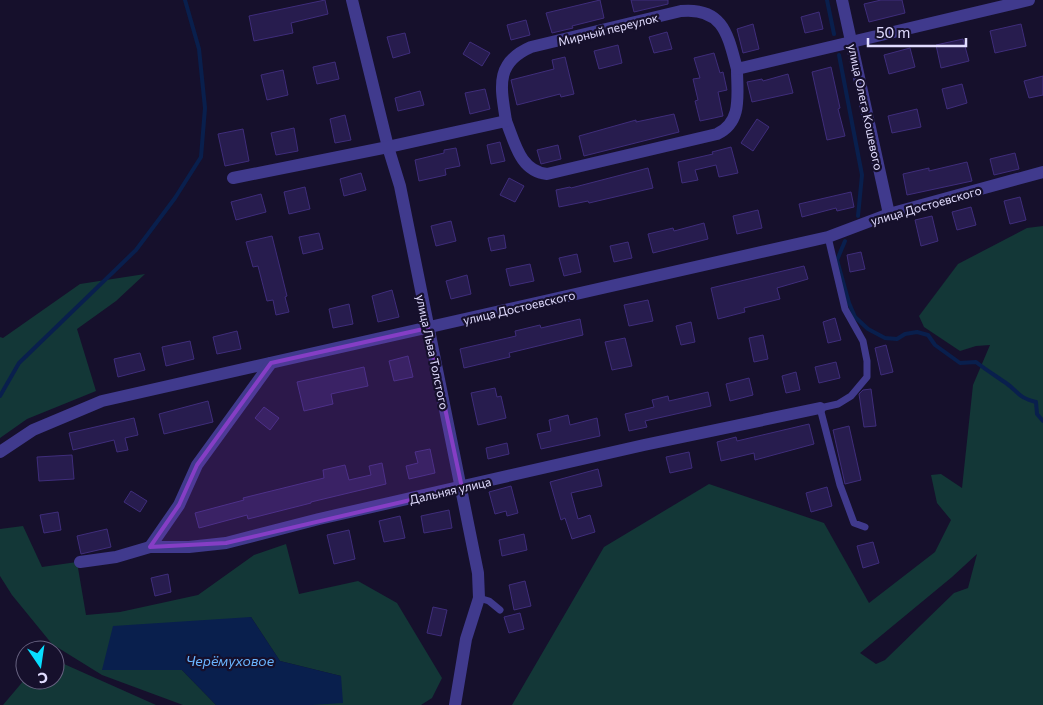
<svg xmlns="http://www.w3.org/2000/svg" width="1043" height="705" font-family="Commissioner,sans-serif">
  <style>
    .green { fill: #133737; fill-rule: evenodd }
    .water { fill: #091f4d }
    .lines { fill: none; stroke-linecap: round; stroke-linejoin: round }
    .stream { stroke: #091f4d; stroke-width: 4 }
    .building { fill: #271c4e; stroke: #3f2d7b }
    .lane { stroke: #403a8d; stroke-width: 7 }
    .street { stroke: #403a8d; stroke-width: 12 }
    .marked { fill: #853ec5; fill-opacity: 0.2; stroke: #853ec5; stroke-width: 4; stroke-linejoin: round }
    .labels { text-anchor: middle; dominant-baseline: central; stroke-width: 4.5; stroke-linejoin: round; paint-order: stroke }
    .street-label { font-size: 12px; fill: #e1dcff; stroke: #16102c }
    .water-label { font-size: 14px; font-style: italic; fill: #6ab5ff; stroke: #16102c }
  </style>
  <rect width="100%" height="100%" fill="#16102c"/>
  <!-- green -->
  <g class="green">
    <path d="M1043,226V705H512L604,547L709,484L824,523L869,603L935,552L951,520L937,503L931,475L941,474L962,488L973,385L990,345L976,346L960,351L924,327L919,316L958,264L1027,228ZM977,554L968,588L954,593L885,660L876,664L860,653L952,577Z"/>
    <path d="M145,274L116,301L77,329L96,391L27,419L0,438V337L3,338L80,284Z"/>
    <path d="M23,526L42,567L77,562L86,615L120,612L198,595L254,555L286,544L299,594L358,581L397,603L442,678L432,698L421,705H312L341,676L280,661L251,617L102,670H182L216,705H183L102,675L52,644L12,595L0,576V529Z"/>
    <path d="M55,660L156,705H3L25,679L55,680Z"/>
  </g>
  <!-- water -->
  <path class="water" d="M251,617L280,661L341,676L343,703L312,705H216L182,670H102L113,626Z"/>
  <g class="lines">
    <!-- stream -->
    <g class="stream">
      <path d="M827,0L834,34"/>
      <path d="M839,55L862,175L858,216"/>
      <path d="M845,241L837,260L849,303L855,317L868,329L885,338L897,339L905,334L917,332L928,335L935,345L960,363L976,362C986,370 996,376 1006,383C1020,393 1017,397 1036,402L1037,414L1043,421"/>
      <path d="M0,396L19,363L136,250L175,198L201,157L205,108L199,49L185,0"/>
    </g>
  </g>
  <!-- building -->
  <g class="building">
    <path d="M325,0L328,14L291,23L293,33L254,41L249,16Z"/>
    <path d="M600,0L604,18L572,26L573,28L552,33L546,13Z"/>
    <path d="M631,0H668V4L634,12Z"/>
    <path d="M881,0H902L905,13L869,22L864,4Z"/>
    <path d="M819,12L823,29L805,33L801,17Z"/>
    <path d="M526,20L530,35L511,40L507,25Z"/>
    <path d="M753,24L759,49L743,53L737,29Z"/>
    <path d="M1021,24L1026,46L995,53L990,31Z"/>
    <path d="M667,32L672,49L654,53L649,37Z"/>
    <path d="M405,33L410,53L393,58L387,37Z"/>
    <path d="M963,39L969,61L941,68L936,45Z"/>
    <path d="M470,42L490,53L482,66L463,54Z"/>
    <path d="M618,45L622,63L599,69L594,51Z"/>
    <path d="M910,48L915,67L889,74L884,55Z"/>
    <path d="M714,53L720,73L723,72L727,90L718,92L723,116L700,121L695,101L698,100L693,79L700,78L694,58Z"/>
    <path d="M565,57L574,94L561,97L560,94L517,105L511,80L554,69L552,60Z"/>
    <path d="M335,62L339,79L317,84L313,67Z"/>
    <path d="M831,67L840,108L838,109L845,136L827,140L812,72Z"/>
    <path d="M283,70L288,95L267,100L261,75Z"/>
    <path d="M788,74L793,93L752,102L747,82L762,79L763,81Z"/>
    <path d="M1043,76V95L1029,98L1024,81Z"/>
    <path d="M962,84L967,103L947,109L942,89Z"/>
    <path d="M485,89L490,109L470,114L465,93Z"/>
    <path d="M420,91L424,105L398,111L395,98Z"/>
    <path d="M917,109L921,127L892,133L888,116Z"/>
    <path d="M674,114L679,132L584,156L579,136L636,120V122Z"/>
    <path d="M345,115L351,140L335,143L330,119Z"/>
    <path d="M757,119L769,127L753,151L741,143Z"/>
    <path d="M294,128L298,151L276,155L271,133Z"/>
    <path d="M243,129L249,161L225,166L218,134Z"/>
    <path d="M500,142L505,161L491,164L487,145Z"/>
    <path d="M558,145L561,159L541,164L537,150Z"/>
    <path d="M731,147L738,173L719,177L716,165L695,170L698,180L682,183L678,162L713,154L712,152Z"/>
    <path d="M456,148L460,166L445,169L446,175L419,181L415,160L444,153V150Z"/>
    <path d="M1015,153L1019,169L994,175L990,159Z"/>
    <path d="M967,162L972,181L907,195L903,174L929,168V171Z"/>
    <path d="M648,168L653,188L589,203L588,201L559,207L556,190L570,187L571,188Z"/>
    <path d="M361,173L366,190L344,196L340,179Z"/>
    <path d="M509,178L524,186L515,202L500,195Z"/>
    <path d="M305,187L310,209L289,214L284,192Z"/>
    <path d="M851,192L854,207L837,211L836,208L802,217L799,204Z"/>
    <path d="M261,194L266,212L236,220L231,202Z"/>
    <path d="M1020,197L1026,220L1010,224L1004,201Z"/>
    <path d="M971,207L976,225L957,230L952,212Z"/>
    <path d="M758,210L762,228L737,234L733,216Z"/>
    <path d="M932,216L938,241L921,246L915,220Z"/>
    <path d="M451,221L456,241L436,246L431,226Z"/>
    <path d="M704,223L708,239L653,253L648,234L673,228L674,231Z"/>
    <path d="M319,233L323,249L303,254L299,237Z"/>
    <path d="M504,235L506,248L491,251L488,238Z"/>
    <path d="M272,236L287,296L285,297L289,312L276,315L273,300L267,301L258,266L253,267L246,242Z"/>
    <path d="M628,242L632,258L614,262L610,246Z"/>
    <path d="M861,252L865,269L850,272L847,255Z"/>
    <path d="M577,254L581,272L564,276L559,258Z"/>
    <path d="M530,264L534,281L510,286L506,269Z"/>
    <path d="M804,266L808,279L777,288L780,299L744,308L745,312L718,319L711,288Z"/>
    <path d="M467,275L471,294L451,299L446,281Z"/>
    <path d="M392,290L399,317L378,322L372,296Z"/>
    <path d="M648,300L653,321L629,326L624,305Z"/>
    <path d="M349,304L353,324L333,328L329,309Z"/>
    <path d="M835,318L841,340L828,343L823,322Z"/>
    <path d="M580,319L583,335L509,353L510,357L464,368L460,349L516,336L515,331L540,325L541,328Z"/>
    <path d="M691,322L695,342L681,345L676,326Z"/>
    <path d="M237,331L241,349L217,354L213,337Z"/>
    <path d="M763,335L768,359L754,362L749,338Z"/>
    <path d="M625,338L632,366L612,370L605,342Z"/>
    <path d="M190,341L194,359L166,366L162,347Z"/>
    <path d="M886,345L893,372L881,375L875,348Z"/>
    <path d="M140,353L145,370L118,377L114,359Z"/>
    <path d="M408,356L413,377L394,381L389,361Z"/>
    <path d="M836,362L840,378L819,383L815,367Z"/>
    <path d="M364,367L368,386L331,394L333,404L304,411L297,382Z"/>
    <path d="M796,372L800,390L786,393L782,376Z"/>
    <path d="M749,378L753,395L730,401L726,384Z"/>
    <path d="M495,388L497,397L501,396L506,418L478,425L471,393Z"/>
    <path d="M871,389L876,426L864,427L859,394L863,390Z"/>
    <path d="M708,392L711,406L645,421L647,427L629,431L625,414L654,407L652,400L668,396L669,401Z"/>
    <path d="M208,401L213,422L164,434L159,414Z"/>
    <path d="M264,407L279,418L270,430L255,418Z"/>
    <path d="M568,415L570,425L597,418L600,436L541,449L537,434L551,431L549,420Z"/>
    <path d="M134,418L138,435L125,438L128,450L117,452L114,440L73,450L69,433Z"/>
    <path d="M809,424L814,444L755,460L754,453L721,461L717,442L736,437L737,441Z"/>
    <path d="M849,426L861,480L845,484L833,430Z"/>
    <path d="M507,443L509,454L488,459L486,448Z"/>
    <path d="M430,449L435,473L409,479L406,466L418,463L415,452Z"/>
    <path d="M689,452L692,468L670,473L666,457Z"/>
    <path d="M72,455L74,479L39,481L37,457Z"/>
    <path d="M382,463L386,484L311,502V503L248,519L247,515L199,528L195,513L244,500L243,498L324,478L323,470L345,465L349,480L371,475L369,466Z"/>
    <path d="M598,469L602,486L571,493L578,519L590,515L595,532L572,539L565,518L561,520L550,482Z"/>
    <path d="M511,486L518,513L507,516L506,511L495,514L489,492Z"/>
    <path d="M827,487L832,506L811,512L806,493Z"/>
    <path d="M131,491L147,501L140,512L124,502Z"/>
    <path d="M449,510L452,528L424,533L421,516Z"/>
    <path d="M58,512L61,530L44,533L40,515Z"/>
    <path d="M400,516L405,538L384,542L379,521Z"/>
    <path d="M107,529L111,547L81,554L77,536Z"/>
    <path d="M349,530L355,559L334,564L327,535Z"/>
    <path d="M524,534L527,550L502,556L499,540Z"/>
    <path d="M873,542L879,563L863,568L857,546Z"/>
    <path d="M168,574L171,592L155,596L151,578Z"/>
    <path d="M525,581L531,606L514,610L509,585Z"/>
    <path d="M433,607L447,610L441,636L427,633Z"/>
    <path d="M520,613L524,629L509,633L504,617Z"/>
  </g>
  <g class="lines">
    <!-- lane -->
    <g class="lane">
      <path d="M828,237L845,309L863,341L867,361V377L851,396L838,404L820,408L840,485L854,523L865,527"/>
      <path d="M479,598L489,601L500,610"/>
    </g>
    <!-- street -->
    <g class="street">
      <path d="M352,0L388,147L400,186L478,573L479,598L466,639L455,705"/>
      <path d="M842,0L889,214"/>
      <path d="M506,121C515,143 520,171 547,174L717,134C743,122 737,94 737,69"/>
      <path d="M233,178L388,147L506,121C501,88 494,63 531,47L681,11C724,7 728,36 737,69L1029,0"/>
      <path d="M0,452L33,430L102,401L828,237L889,214L1043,172"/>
      <path d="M150,547L179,505L197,465L271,363"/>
      <path d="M80,562L116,557L150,547H189L226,543L319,519L644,445L820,408"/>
    </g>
  </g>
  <!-- marked area -->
  <path class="marked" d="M428,328L462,488L226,543L150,547L179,505L197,465L271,363Z"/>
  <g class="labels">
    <!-- street labels -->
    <g class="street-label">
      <text transform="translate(608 29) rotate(-14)">Мирный переулок</text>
      <text transform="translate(866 107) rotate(78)">улица Олега Кошевого</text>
      <text transform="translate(926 205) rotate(-16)">улица Достоевского</text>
      <text transform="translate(519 307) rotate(-13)">улица Достоевского</text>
      <text transform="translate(433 352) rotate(78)">улица Льва Толстого</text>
      <text transform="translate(450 490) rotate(-13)">Дальняя улица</text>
    </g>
    <!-- water labels -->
    <g class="water-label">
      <text x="230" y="660">Черёмуховое</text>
    </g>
  </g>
  <!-- north arrow -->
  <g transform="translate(40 665) rotate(167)"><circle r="24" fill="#16102c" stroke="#676280"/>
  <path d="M0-4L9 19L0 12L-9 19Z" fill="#08deff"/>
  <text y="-8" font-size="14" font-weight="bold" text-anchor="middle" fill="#e1dcff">С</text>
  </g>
  <!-- scale -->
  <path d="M868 38v8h98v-8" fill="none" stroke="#e1dcff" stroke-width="2.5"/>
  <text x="876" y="38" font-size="15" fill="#e1dcff" stroke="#16102c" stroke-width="4" paint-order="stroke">50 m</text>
</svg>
